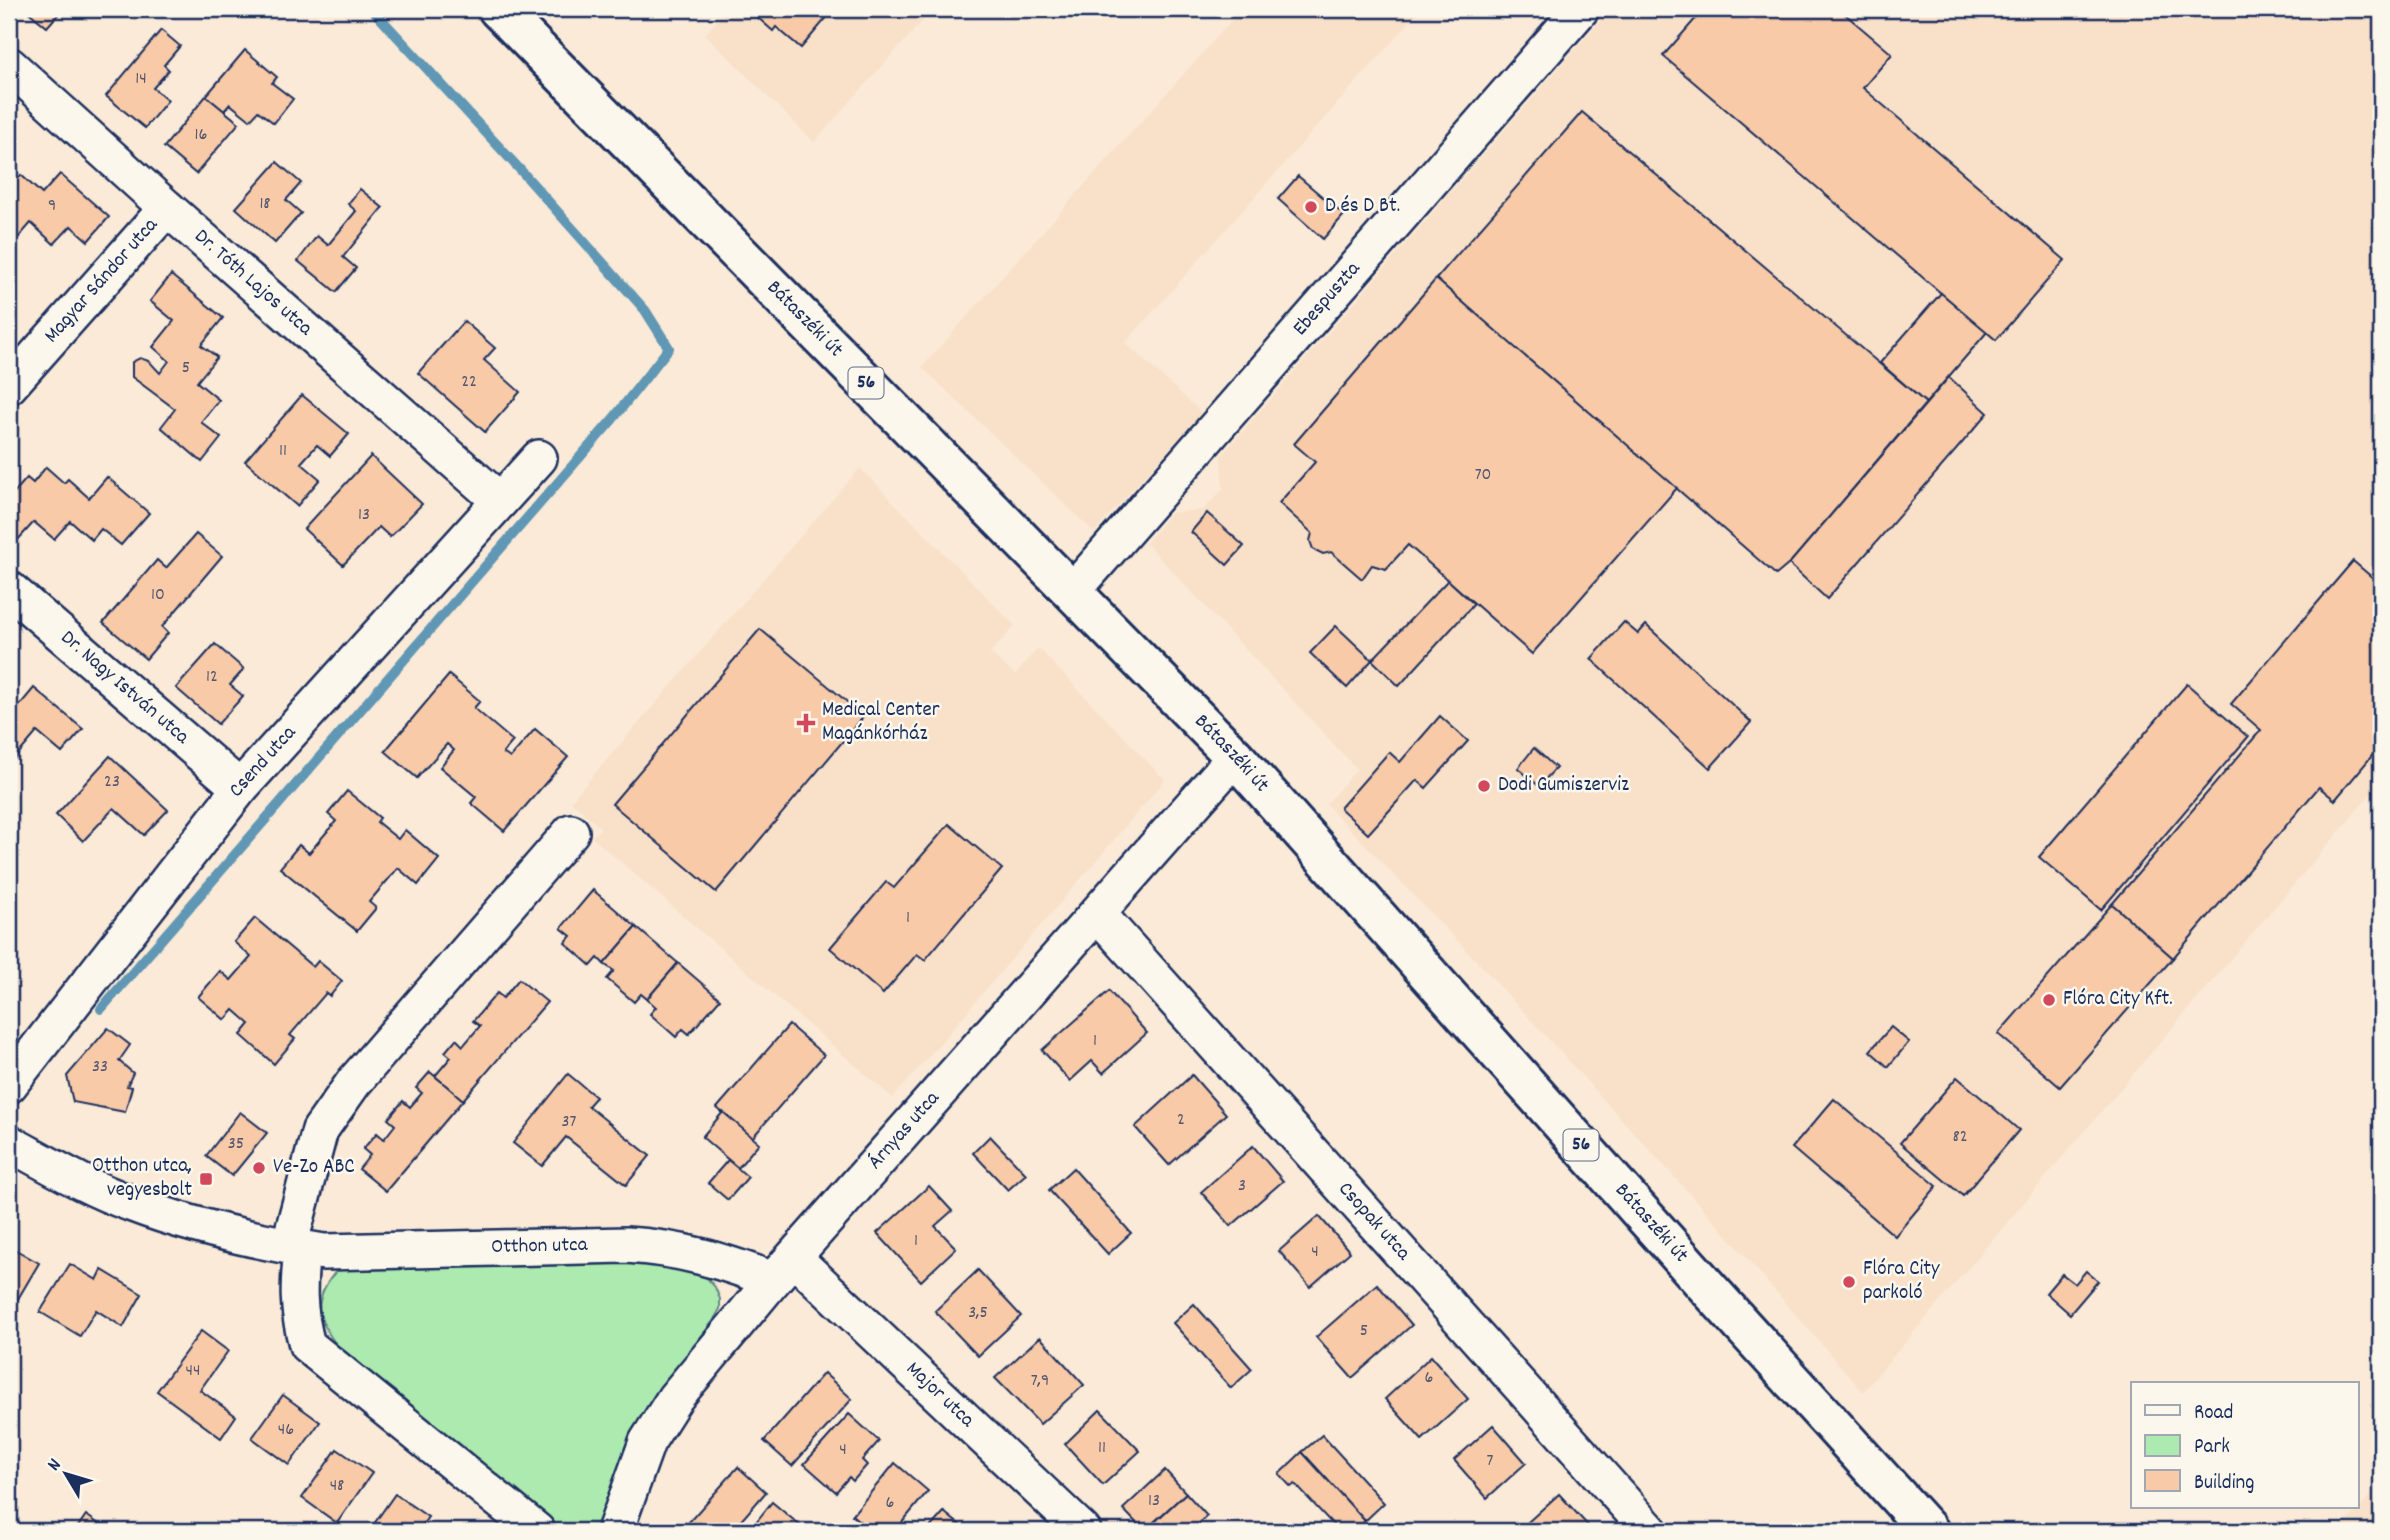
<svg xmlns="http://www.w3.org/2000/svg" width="2390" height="1540" font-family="Dekko,sans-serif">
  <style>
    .built { fill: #f9e0c9 }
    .green { fill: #adeab0; stroke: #648c87; stroke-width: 2 }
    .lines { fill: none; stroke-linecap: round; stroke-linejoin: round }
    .stream { stroke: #6197b4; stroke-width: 10 }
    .building { fill: #f8caa7; stroke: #1b2f5e; stroke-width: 2 }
    .minor-casing { stroke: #1b2f5e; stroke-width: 40 }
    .primary-casing { stroke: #1b2f5e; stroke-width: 44 }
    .minor { stroke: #fbf7ec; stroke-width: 35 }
    .primary { stroke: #fbf7ec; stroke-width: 38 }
    .poi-dot { fill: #d1495b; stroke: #fbf7ec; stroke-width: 2.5 }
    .labels { text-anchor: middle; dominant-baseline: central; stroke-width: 5; stroke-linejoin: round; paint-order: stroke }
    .number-label { font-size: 18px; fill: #525670 }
    .shield { fill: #fbf7ec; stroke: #5e6b89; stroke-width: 2 }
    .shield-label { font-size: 19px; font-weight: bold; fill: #1b2f5e }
    .poi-label { font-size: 21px; fill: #1b2f5e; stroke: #fbf7ec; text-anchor: start }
    .street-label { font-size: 21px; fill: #1b2f5e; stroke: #fbf7ec }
  </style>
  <rect width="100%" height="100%" fill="#faead7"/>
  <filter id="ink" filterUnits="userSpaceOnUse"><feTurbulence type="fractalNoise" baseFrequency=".0143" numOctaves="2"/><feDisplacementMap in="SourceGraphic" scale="14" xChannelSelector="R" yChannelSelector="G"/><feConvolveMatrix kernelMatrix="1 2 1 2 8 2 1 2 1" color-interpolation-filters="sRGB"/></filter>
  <g filter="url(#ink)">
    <!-- built -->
    <g class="built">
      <path d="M728,9H933L814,142L705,34Z"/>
      <path d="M1242,9H1421L1125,343L1202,413L1094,532L922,367Z"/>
      <path d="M1610,9H2381V782L1863,1392L1712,1218L1477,961L1326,804L1357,769L1146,543L1171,513L1203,510L1223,489L1221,456Z"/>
      <path d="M860,468L1015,626L990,653L1015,675L1038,648L1165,780L893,1098L592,837L601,828L571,801Z"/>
      <path d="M2381,1483V1531H2339Z"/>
    </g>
    <!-- green -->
    <path class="green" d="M592,1257L692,1269L707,1278L715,1287L720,1299V1309L713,1321L666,1382L633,1435L600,1519L591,1531H558L501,1482L340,1349C315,1319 311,1299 338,1269Z"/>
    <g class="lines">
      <!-- stream -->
      <path class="stream" d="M101,1009L613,419L669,348L645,310L524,174L372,9"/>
    </g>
    <!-- building -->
    <g class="building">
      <path d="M25,9H63L47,27Z"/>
      <path d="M754,9H834L801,48L776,27L773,31L757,17L760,14Z"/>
      <path d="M1704,9H1839L1892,54L1863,88L2065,260L1996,340L1663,56Z"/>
      <path d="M161,30L180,46L164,65L169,70L153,88L168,100L145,128L106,96Z"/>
      <path d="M245,50L277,77L272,83L293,99L274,123L258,111L250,120L230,104L224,111L206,96Z"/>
      <path d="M206,96L239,123L196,174L164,147Z"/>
      <path d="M1582,112L1926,403L1789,564L1776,575L1436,279Z"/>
      <path d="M277,162L301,183L286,200L301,213L275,243L236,208Z"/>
      <path d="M60,174L109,217L88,241L71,226L54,244L31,223L12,245L9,243V188L21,175L42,194Z"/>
      <path d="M1298,176L1344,215L1323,239L1278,199Z"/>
      <path d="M360,189L383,208L343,257L356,268L336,292L298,261L317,236L328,245L356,211L348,204Z"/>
      <path d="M171,275L223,318L201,345L217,357L197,382L219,400L201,422L221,438L202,462L161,427L175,409L132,377V362L140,358L149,361L160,373L169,361L153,347L174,321L150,301Z"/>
      <path d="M1436,279L1677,488L1532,654L1408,545L1386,569L1372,565L1362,579L1331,552L1323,554L1313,549L1310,541L1312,533L1279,503L1315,462L1294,444Z"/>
      <path d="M1941,293L1987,332L1926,403L1880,363Z"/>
      <path d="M464,321L495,348L484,360L520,392L485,432L418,373Z"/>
      <path d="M1949,377L1988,413L1827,599L1789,564Z"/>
      <path d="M302,395L349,434L330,456L317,445L301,463L320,479L297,506L245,461Z"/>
      <path d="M371,456L422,504L390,537L379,527L343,565L304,529Z"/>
      <path d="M46,467L64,483L68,479L89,498L107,477L149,513L121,545L101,529L92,540L70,521L54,539L34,522L15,543L9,538V492L12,495L27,478L33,483Z"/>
      <path d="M1207,513L1244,546L1227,565L1191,532Z"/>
      <path d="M196,534L222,556L162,627L168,633L146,659L103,623L157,560L166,568Z"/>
      <path d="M2353,561L2381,585V745L2335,800L2319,787L2173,958L2112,904L2261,730L2231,704Z"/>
      <path d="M1448,580L1474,604L1399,686L1372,660Z"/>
      <path d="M1624,622L1638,634L1646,625L1751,722L1710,768L1591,659Z"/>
      <path d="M1336,626L1372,660L1347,688L1310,653Z"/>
      <path d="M760,629L864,716L716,892L612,804Z"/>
      <path d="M215,644L244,669L230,685L243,696L218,724L176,688Z"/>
      <path d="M449,675L480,701L474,708L513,741L503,753L510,758L535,729L568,757L504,831L471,803L476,797L440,767L454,750L447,744L417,778L385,751Z"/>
      <path d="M2187,684L2248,737L2101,910L2039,857Z"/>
      <path d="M34,688L83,729L62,753L37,732L9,765V718Z"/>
      <path d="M1440,716L1468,741L1426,788L1417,780L1368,834L1340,808L1389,752L1400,762Z"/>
      <path d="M1534,748L1556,768L1539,786L1518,768Z"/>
      <path d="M110,756L168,810L144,835L114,808L83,841L56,815Z"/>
      <path d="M347,791L380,818L377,822L398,839L405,830L439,859L418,885L398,868L369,902L376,908L357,931L280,868L299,845L309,853L336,821L328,814Z"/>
      <path d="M949,824L1002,869L925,960L917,954L883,994L830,948L886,882L894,888Z"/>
      <path d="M593,890L636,927L604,964L598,958L591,966L565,943L571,936L561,928Z"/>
      <path d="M2112,904L2173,958L2060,1087L1998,1034Z"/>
      <path d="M255,918L313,967L318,961L342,981L330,996L326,993L290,1035L295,1039L274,1064L241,1035L250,1024L234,1010L225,1020L198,997L220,971L231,980L251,957L234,942Z"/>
      <path d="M636,927L678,963L647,999L641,994L634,1002L607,979L614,971L604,964Z"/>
      <path d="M678,963L720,999L689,1034L683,1029L676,1037L650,1014L656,1007L647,999Z"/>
      <path d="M519,979L547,1002L463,1100L435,1076L451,1057L445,1052L456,1039L463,1046L480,1026L473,1021L497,993L503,998Z"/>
      <path d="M1109,991L1147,1033L1103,1073L1092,1061L1070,1081L1042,1050Z"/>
      <path d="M789,1025L824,1055L752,1138L717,1108Z"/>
      <path d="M1891,1027L1909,1042L1888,1067L1870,1051Z"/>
      <path d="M108,1028L130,1045L119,1061L133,1073L127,1086L132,1087L125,1112L73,1102L67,1076Z"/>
      <path d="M430,1072L463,1100L386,1191L359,1169L370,1155L363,1149L377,1133L384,1139L395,1125L388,1119L403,1101L410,1107L422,1093L416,1088Z"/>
      <path d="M568,1074L596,1097L588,1106L650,1156L626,1185L566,1137L542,1166L513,1143Z"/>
      <path d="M1192,1075L1226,1114L1169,1165L1135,1127Z"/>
      <path d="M1957,1077L2019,1130L1963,1196L1900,1143Z"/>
      <path d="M1834,1099L1937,1186L1895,1236L1792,1148Z"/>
      <path d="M240,1112L267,1133L232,1176L206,1156Z"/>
      <path d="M723,1112L759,1143L738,1168L702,1137Z"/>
      <path d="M990,1136L1026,1174L1008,1190L973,1153Z"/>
      <path d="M1253,1146L1283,1181L1231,1226L1201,1192Z"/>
      <path d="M728,1160L748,1177L728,1200L708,1183Z"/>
      <path d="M1073,1168L1131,1233L1108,1254L1049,1190Z"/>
      <path d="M929,1186L952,1211L935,1226L956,1248L921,1281L877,1233Z"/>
      <path d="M1319,1216L1350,1252L1310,1287L1279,1251Z"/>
      <path d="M9,1246L39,1263L9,1314Z"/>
      <path d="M70,1264L97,1280L102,1270L142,1294L123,1327L96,1310L80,1336L40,1312Z"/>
      <path d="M978,1270L1021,1316L978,1356L935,1311Z"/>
      <path d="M2086,1271L2098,1281L2070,1314L2046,1293L2062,1274L2075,1284Z"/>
      <path d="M1377,1284L1412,1325L1352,1378L1316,1337Z"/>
      <path d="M1194,1304L1252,1369L1231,1388L1173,1323Z"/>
      <path d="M201,1331L228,1351L200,1390L236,1416L221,1438L157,1391Z"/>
      <path d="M1040,1337L1084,1385L1040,1424L995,1378Z"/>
      <path d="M1431,1356L1468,1399L1422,1440L1385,1399Z"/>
      <path d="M824,1373L852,1399L792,1466L764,1441Z"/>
      <path d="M283,1395L320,1422L289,1465L252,1438Z"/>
      <path d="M1100,1410L1140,1451L1103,1485L1065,1444Z"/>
      <path d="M849,1414L879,1441L862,1460L867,1465L853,1481L849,1477L836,1492L804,1464Z"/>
      <path d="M1493,1425L1526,1463L1487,1498L1454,1460Z"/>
      <path d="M1322,1435L1384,1503L1365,1521L1302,1452Z"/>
      <path d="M337,1449L372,1473L337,1523L302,1498Z"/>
      <path d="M1302,1452L1365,1521L1354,1531H1339L1295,1484L1291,1487L1279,1474Z"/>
      <path d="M895,1463L928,1491L895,1531H871L852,1515Z"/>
      <path d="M738,1467L766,1492L732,1531H681Z"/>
      <path d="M1165,1470L1186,1493L1144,1531L1123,1509Z"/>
      <path d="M1186,1493L1207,1516L1191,1531H1145Z"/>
      <path d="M395,1494L428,1517L418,1531H369Z"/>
      <path d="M1559,1494L1593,1531H1518Z"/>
      <path d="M772,1502L802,1527L798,1531H767L756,1522Z"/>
      <path d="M944,1512L967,1531H927Z"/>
      <path d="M86,1515L109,1531H75Z"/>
    </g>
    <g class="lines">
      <defs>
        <g id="minor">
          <path id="s1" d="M9,65L167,208L500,501"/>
          <path id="s2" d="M9,386L167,208"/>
          <path id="s3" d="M9,589L240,788"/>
          <path id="s4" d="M1073,591L1581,9"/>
          <path id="s5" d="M1098,914L1650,1531"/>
          <path id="s6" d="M9,1085L240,788L539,458"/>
          <path id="s7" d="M9,1143C48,1164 88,1188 130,1203C190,1226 260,1242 324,1252L626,1245C681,1248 722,1261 773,1280"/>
          <path d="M289,1246L320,1130L354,1082L571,832"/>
          <path d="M302,1249C298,1286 297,1308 307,1345L537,1531"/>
          <path id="s8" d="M794,1258L1083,1531"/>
          <path id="s9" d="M615,1531L647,1442L675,1398L773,1280L1235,757"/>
        </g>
        <g id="primary">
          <path id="s10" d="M498,9L1235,757L1709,1289L1929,1531"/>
        </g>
      </defs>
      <!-- minor casing -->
      <use href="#minor" class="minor-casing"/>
      <!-- primary casing -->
      <use href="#primary" class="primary-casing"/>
      <!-- minor -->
      <use href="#minor" class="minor"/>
      <!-- primary -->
      <use href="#primary" class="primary"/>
    </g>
  </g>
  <!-- markers -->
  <g class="poi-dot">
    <circle cx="1311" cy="207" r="7"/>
    <path d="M802.5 712.5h7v7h7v7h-7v7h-7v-7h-7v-7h7z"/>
    <circle cx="1484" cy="786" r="7"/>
    <circle cx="2049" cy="1000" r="7"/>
    <circle cx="259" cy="1168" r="7"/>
    <rect x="199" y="1172" width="14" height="14" rx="3.5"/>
    <circle cx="1849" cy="1282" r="7"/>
  </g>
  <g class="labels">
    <!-- number labels -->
    <g class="number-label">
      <text x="141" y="79">14</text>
      <text x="201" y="135">16</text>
      <text x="265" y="204">18</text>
      <text x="52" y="206">9</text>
      <text x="186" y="368">5</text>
      <text x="469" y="382">22</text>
      <text x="283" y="451">11</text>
      <text x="1483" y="475">70</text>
      <text x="364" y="515">13</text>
      <text x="158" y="595">10</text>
      <text x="212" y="677">12</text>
      <text x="112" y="782">23</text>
      <text x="908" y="918">1</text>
      <text x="1095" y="1041">1</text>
      <text x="100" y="1067">33</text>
      <text x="1181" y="1120">2</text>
      <text x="569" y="1122">37</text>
      <text x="1960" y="1137">82</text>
      <text x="236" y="1144">35</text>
      <text x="1242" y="1186">3</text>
      <text x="916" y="1241">1</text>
      <text x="1315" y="1252">4</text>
      <text x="978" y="1313">3,5</text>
      <text x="1364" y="1331">5</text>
      <text x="193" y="1371">44</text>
      <text x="1429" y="1378">6</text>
      <text x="1040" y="1381">7,9</text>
      <text x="286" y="1430">46</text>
      <text x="1102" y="1448">11</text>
      <text x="843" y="1450">4</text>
      <text x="1490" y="1461">7</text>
      <text x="337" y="1486">48</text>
      <text x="1154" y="1501">13</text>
      <text x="890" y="1503">6</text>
    </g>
    <!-- shield labels -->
    <g class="shield">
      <rect x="848.5" y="367.5" width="35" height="31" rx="5"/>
      <rect x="1563.5" y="1129.5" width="35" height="31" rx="5"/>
    </g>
    <g class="shield-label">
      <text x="866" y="383">56</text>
      <text x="1581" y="1145">56</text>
    </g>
    <!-- poi labels -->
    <g class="poi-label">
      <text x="1325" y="207">D és D Bt.</text>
      <text x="822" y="711">Medical Center<tspan x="822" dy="24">Magánkórház</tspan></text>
      <text x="1498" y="786">Dodi Gumiszerviz</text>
      <text x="2063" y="1000">Flóra City Kft.</text>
      <text x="192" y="1167" text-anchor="end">Otthon utca,<tspan x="192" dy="24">vegyesbolt</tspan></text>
      <text x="273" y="1168">Ve-Zo ABC</text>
      <text x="1863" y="1270">Flóra City<tspan x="1863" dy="24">parkoló</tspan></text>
    </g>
    <!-- street labels -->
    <g class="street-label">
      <text stroke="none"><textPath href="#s2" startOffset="140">Magyar Sándor utca</textPath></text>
      <text stroke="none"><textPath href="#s1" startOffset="327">Dr. Tóth Lajos utca</textPath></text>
      <text stroke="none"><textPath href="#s4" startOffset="387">Ebespuszta</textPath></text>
      <text stroke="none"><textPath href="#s10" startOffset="436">Bátaszéki út</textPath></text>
      <text stroke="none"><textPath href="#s3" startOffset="152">Dr. Nagy István utca</textPath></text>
      <text stroke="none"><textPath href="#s10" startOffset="1045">Bátaszéki út</textPath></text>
      <text stroke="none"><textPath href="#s6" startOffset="411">Csend utca</textPath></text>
      <text stroke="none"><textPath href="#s9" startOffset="499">Árnyas utca</textPath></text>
      <text stroke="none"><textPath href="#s5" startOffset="413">Csopak utca</textPath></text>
      <text stroke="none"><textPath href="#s10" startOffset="1675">Bátaszéki út</textPath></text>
      <text stroke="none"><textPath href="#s7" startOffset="551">Otthon utca</textPath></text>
      <text stroke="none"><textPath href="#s8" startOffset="200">Major utca</textPath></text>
    </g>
  </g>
  <!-- margin -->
  <rect width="2390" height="1540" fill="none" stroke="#fbf7ec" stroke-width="35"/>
  <rect x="18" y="18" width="2355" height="1505" fill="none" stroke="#1b2f5e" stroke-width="2.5" filter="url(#ink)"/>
  <!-- legend -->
  <rect x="2131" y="1382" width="228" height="126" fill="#fbf7ec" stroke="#a1a7b3" stroke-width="2"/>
  <rect x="2145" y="1405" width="35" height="10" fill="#fbf7ec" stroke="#a1a7b3" stroke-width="2"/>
  <text x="2194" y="1418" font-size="21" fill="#1b2f5e">Road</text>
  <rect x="2145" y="1435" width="35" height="21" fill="#adeab0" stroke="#a1a7b3" stroke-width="2"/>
  <text x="2194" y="1452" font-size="21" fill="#1b2f5e">Park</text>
  <rect x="2145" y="1470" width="35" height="21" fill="#f8caa7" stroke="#a1a7b3" stroke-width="2"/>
  <text x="2194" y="1488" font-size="21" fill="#1b2f5e">Building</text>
  <!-- north arrow -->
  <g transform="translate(66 1474) rotate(308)" stroke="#fbf7ec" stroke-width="5" paint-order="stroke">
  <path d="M0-5L12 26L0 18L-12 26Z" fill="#1b2f5e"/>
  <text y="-10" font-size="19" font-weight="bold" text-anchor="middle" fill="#1b2f5e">N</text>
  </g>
</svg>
